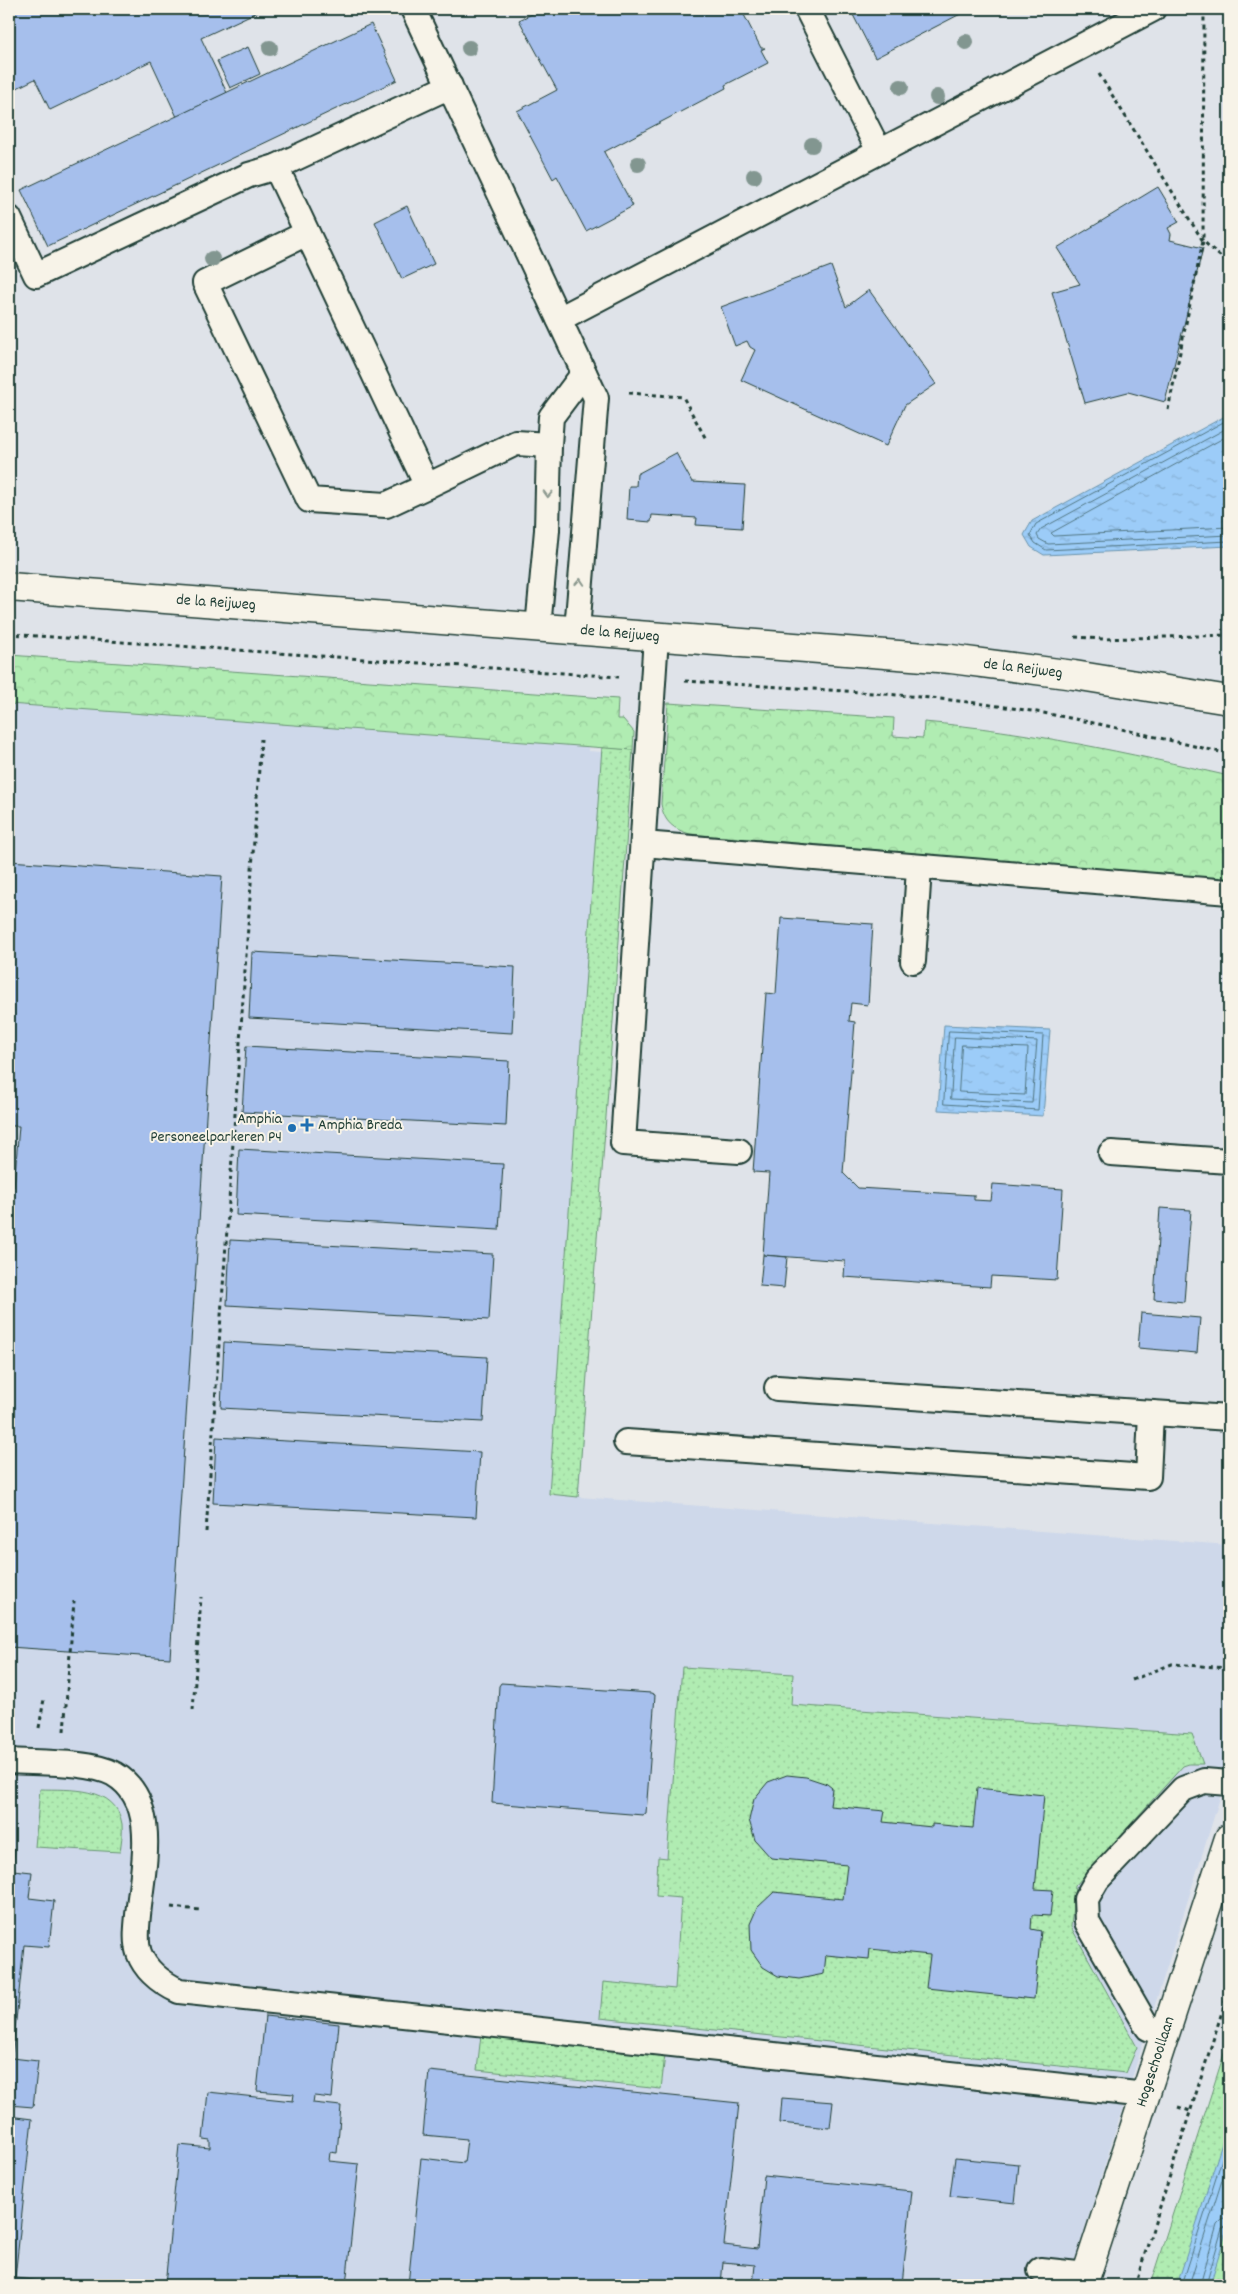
<svg xmlns="http://www.w3.org/2000/svg" width="1238" height="2294" font-family="Dekko,sans-serif">
  <style>
    .built { fill: #ced8ea }
    .grass { fill: url(#grass-dots); stroke: #689473 }
    .forest { fill: url(#forest-crowns); stroke: #689473 }
    .water { fill: url(#water-ripples); stroke: #6a93aa }
    .lines { fill: none; stroke-linecap: round; stroke-linejoin: round }
    .shore { stroke: #517682; stroke-width: 1 }
    .building { fill: #a6bfec; stroke: #1f3d34 }
    .lane-casing { stroke: #1f3d34; stroke-width: 28 }
    .street-casing { stroke: #1f3d34; stroke-width: 31 }
    .secondary-casing { stroke: #1f3d34; stroke-width: 31 }
    .path { stroke: #1f3d34; stroke-width: 3; stroke-dasharray: 4 4; stroke-linecap: butt }
    .lane { stroke: #f7f3e8; stroke-width: 24 }
    .street { stroke: #f7f3e8; stroke-width: 28 }
    .secondary { stroke: #f7f3e8; stroke-width: 28 }
    .tree { fill: #829690 }
    .oneway { stroke: #8b988e }
    .poi-dot { fill: #1f6fb2; stroke: #f7f3e8; stroke-width: 2 }
    .labels { text-anchor: middle; dominant-baseline: central; stroke-width: 4; stroke-linejoin: round; paint-order: stroke }
    .street-label { font-size: 16px; fill: #1f3d34; stroke: #f7f3e8 }
    .poi-label { font-size: 16px; fill: #1f3d34; stroke: #f7f3e8; text-anchor: end }
  </style>
  <defs>
    <pattern id="grass-dots" width="8" height="8" patternUnits="userSpaceOnUse" patternTransform="scale(1.25)"><rect width="8" height="8" fill="#b0ecb2"/><path d="M2 2h.1M6 6h.1" fill="none" stroke="#97cb9a" stroke-width="1.8" stroke-linecap="round"/></pattern>
    <pattern id="forest-crowns" width="20" height="18" patternUnits="userSpaceOnUse" patternTransform="scale(1.25)"><rect width="20" height="18" fill="#b0ecb2"/><path d="M2 6a3 3 0 1 1 6 0M12 15a3 3 0 1 1 6 0" fill="none" stroke="#97cb9a"/></pattern>
    <pattern id="water-ripples" width="26" height="14" patternUnits="userSpaceOnUse" patternTransform="scale(1.25)"><rect width="26" height="14" fill="#9cccf8"/><path d="M2 4q2-2 4 0t4 0M15 11q2-2 4 0t4 0" fill="none" stroke="#86b0d5"/></pattern>
  </defs>
  <rect width="100%" height="100%" fill="#dfe3e9"/>
  <filter id="ink" filterUnits="userSpaceOnUse"><feTurbulence type="fractalNoise" baseFrequency=".02" numOctaves="2"/><feDisplacementMap in="SourceGraphic" scale="10" xChannelSelector="R" yChannelSelector="G"/><feConvolveMatrix kernelMatrix="1 2 1 2 8 2 1 2 1" color-interpolation-filters="sRGB"/></filter>
  <g filter="url(#ink)">
    <!-- built -->
    <path class="built" d="M9,655L592,697L588,751L630,754L579,1497L1229,1545V1769L1067,2285H9Z"/>
    <!-- grass -->
    <g class="grass">
      <path d="M602,747L633,750L578,1497L549,1494Z"/>
      <path d="M682,1667L793,1674L791,1705L1192,1734L1203,1764H1189L1183,1766L1075,1886L1071,1927L1137,2047L1126,2073L600,2018L603,1982L675,1989L681,1898L656,1896L658,1857L667,1858Z"/>
      <path d="M40,1789C69,1790 116,1785 122,1824C123,1833 121,1844 120,1852L35,1847Z"/>
      <path d="M481,2035L665,2055L661,2089L477,2070Z"/>
      <path d="M1229,2038V2285H1150Z"/>
    </g>
    <!-- forest -->
    <g class="forest">
      <path d="M9,655L618,699L617,719H623L634,732L633,750L9,704Z"/>
      <path d="M668,703L894,718L893,736L923,738L924,722C1028,731 1128,753 1229,776V880L690,834C673,829 664,822 661,804Z"/>
    </g>
    <!-- water -->
    <g class="water">
      <path d="M1229,414V546L1044,555L1031,547L1024,535L1032,521Z"/>
      <path d="M944,1025L1050,1030L1043,1116L938,1110Z"/>
      <path d="M1229,2121V2222L1210,2285H1177Z"/>
    </g>
    <g class="lines">
      <!-- shore -->
      <g class="shore">
        <path d="M1229,419L1036,524L1030,535L1035,543L1046,550L1229,541"/>
        <path d="M1229,427L1041,529L1037,535L1039,539L1048,544L1229,535"/>
        <path d="M1229,435L1051,533L1054,536L1229,527"/>
        <path d="M949,1031L1043,1035L1038,1110L944,1104Z"/>
        <path d="M955,1037L1037,1041L1032,1103L951,1099Z"/>
        <path d="M962,1045L1028,1048L1025,1095L959,1092Z"/>
        <path d="M1182,2285L1229,2137"/>
        <path d="M1189,2285L1229,2158"/>
        <path d="M1200,2285L1217,2225L1222,2220L1229,2218"/>
        <path d="M1206,2285L1222,2229L1229,2225"/>
      </g>
    </g>
    <!-- building -->
    <g class="building">
      <path d="M9,9H263L201,38L227,93L177,117L151,61L50,110L35,79L9,92Z"/>
      <path d="M543,9H741L761,48H765L761,50L768,63L725,85L726,88L604,152L633,206L586,231L557,176L553,179L517,111L557,90L519,20Z"/>
      <path d="M850,9H970L875,58Z"/>
      <path d="M371,24L397,80L48,246L21,190Z"/>
      <path d="M248,47L260,74L230,88L217,61Z"/>
      <path d="M1158,187L1179,222L1168,228L1171,234L1170,240L1203,248L1165,402L1128,392L1085,403L1052,292L1080,284L1057,248Z"/>
      <path d="M407,206L434,264L402,279L375,222Z"/>
      <path d="M831,266L846,307L869,290L936,384L905,405L886,446L741,380L755,350L750,347L747,341L735,346L721,307Z"/>
      <path d="M676,453L692,482L745,485L742,528L696,525L697,518L652,515L651,522L627,520L629,486H636L637,474Z"/>
      <path d="M9,861L222,876L170,1658L9,1647V1187H14L19,1126H9Z"/>
      <path d="M781,918L873,924L868,1005L851,1003L849,1021L855,1022L843,1173L858,1188L974,1195V1200L991,1201L993,1184L1063,1189L1057,1280L991,1276L990,1287L844,1277L845,1261L763,1255L769,1173L753,1172L766,993L776,994Z"/>
      <path d="M252,952L515,967L512,1033L249,1018Z"/>
      <path d="M246,1046L509,1061L506,1126L242,1112Z"/>
      <path d="M239,1149L503,1164L499,1230L236,1215Z"/>
      <path d="M1160,1208L1191,1210L1184,1302L1154,1299Z"/>
      <path d="M230,1240L493,1254L489,1320L227,1305Z"/>
      <path d="M763,1255L787,1257L784,1288L760,1286Z"/>
      <path d="M1141,1313L1200,1318L1197,1353L1138,1348Z"/>
      <path d="M224,1342L487,1357L483,1422L221,1408Z"/>
      <path d="M216,1437L480,1452L476,1517L213,1503Z"/>
      <path d="M501,1683L651,1693L655,1695L646,1813L643,1815L492,1803L499,1686Z"/>
      <path d="M787,1775L806,1777L827,1784L832,1788L830,1806L885,1811L883,1822L932,1827V1824L973,1828L977,1788L1044,1795L1035,1889L1053,1890L1050,1916L1032,1915L1031,1929L1041,1931L1034,1999L926,1988L930,1955L870,1949L869,1959L826,1955L824,1974L799,1979L778,1976L763,1967L751,1950L750,1924L757,1908L774,1892L843,1899L847,1865L771,1858L755,1840L749,1820L754,1799L768,1782Z"/>
      <path d="M12,1850H15L13,1870L32,1872L29,1898L54,1901L49,1947L24,1945L12,2058L38,2061L33,2107L9,2105V1851H12Z"/>
      <path d="M265,2016L339,2024L332,2098L314,2096L313,2103L341,2106L337,2153L330,2152L329,2161L359,2164L346,2285H165L179,2145L210,2148V2140L203,2139L208,2092L293,2101L294,2094L257,2091Z"/>
      <path d="M429,2071L739,2103L724,2245L757,2249L764,2176L912,2191L902,2284L865,2280V2285H753L755,2265L723,2262L721,2285H408L421,2158L464,2163L467,2139L423,2135Z"/>
      <path d="M782,2098L833,2102L830,2128L780,2123Z"/>
      <path d="M9,2116L32,2119L15,2278L82,2285H9Z"/>
      <path d="M955,2158L1019,2164L1015,2203L950,2196Z"/>
    </g>
    <g class="lines">
      <defs>
        <g id="lane">
          <path d="M413,9L596,398L577,630"/>
          <path d="M807,9L879,151"/>
          <path d="M276,167L427,486L516,443L549,445L551,417L584,373"/>
          <path d="M9,218L36,275L249,175L276,167L450,86"/>
          <path d="M307,233L205,283L309,500L386,505L427,486"/>
          <path d="M559,319L1153,9"/>
          <path d="M538,628L547,530L549,445"/>
          <path d="M656,637L623,1143L739,1151"/>
          <path d="M643,844L1229,892"/>
          <path d="M913,961L919,868"/>
          <path d="M1111,1153L1229,1161"/>
          <path d="M777,1388L1229,1418"/>
          <path d="M626,1442L1148,1477L1151,1413"/>
          <path d="M9,1761C37,1763 90,1761 114,1774C161,1801 142,1871 138,1915C137,1927 135,1941 139,1953C146,1972 162,1983 179,1991L1146,2095"/>
          <path d="M1165,2035L1148,2028L1087,1922L1086,1899L1097,1880L1183,1789L1204,1781L1229,1783"/>
          <path d="M1040,2270L1087,2275"/>
        </g>
        <path id="street" d="M1083,2285L1229,1838"/>
        <path id="secondary" d="M9,587L951,659L1074,675L1229,700"/>
      </defs>
      <!-- lane casing -->
      <use href="#lane" class="lane-casing"/>
      <!-- street casing -->
      <use href="#street" class="street-casing"/>
      <!-- secondary casing -->
      <use href="#secondary" class="secondary-casing"/>
      <!-- path -->
      <g class="path">
        <path d="M1099,74L1203,241L1229,264"/>
        <path d="M629,393L683,397L706,439"/>
        <path d="M1168,410L1203,241L1204,9"/>
        <path d="M9,634L619,677"/>
        <path d="M1075,637L1103,639L1229,635"/>
        <path d="M685,681C798,689 913,692 1025,710C1094,721 1162,739 1229,754"/>
        <path d="M206,1532L261,739"/>
        <path d="M1132,1680L1172,1664L1229,1668"/>
        <path d="M193,1710L201,1597"/>
        <path d="M39,1728L44,1699"/>
        <path d="M64,1731L74,1601"/>
        <path d="M171,1907L200,1910"/>
        <path d="M1178,2107L1190,2111"/>
        <path d="M1135,2285L1229,1990"/>
      </g>
      <!-- lane -->
      <use href="#lane" class="lane"/>
      <!-- street -->
      <use href="#street" class="street"/>
      <!-- secondary -->
      <use href="#secondary" class="secondary"/>
    </g>
    <!-- trees -->
    <g class="tree">
      <circle cx="966" cy="42" r="8"/>
      <circle cx="270" cy="48" r="8"/>
      <circle cx="469" cy="48" r="8"/>
      <circle cx="901" cy="87" r="8"/>
      <circle cx="937" cy="97" r="8"/>
      <circle cx="812" cy="145" r="8"/>
      <circle cx="638" cy="164" r="8"/>
      <circle cx="754" cy="176" r="8"/>
      <circle cx="212" cy="259" r="8"/>
    </g>
    <!-- one-way arrows -->
    <defs><path id="oneway-chevron" d="M-2-3.5L2.5 0L-2 3.5" fill="none" stroke-width="1.6" stroke-linecap="round" stroke-linejoin="round" transform="scale(1.25)"/></defs>
    <g class="oneway">
      <use href="#oneway-chevron" transform="translate(548 494) rotate(92)"/>
      <use href="#oneway-chevron" transform="translate(580 582) rotate(-86)"/>
    </g>
  </g>
  <!-- markers -->
  <g class="poi-dot">
    <path d="M304.5 1117.5h5v5h5v5h-5v5h-5v-5h-5v-5h5z"/>
    <circle cx="292" cy="1128" r="5"/>
  </g>
  <g class="labels">
    <!-- street labels -->
    <g class="street-label">
      <text transform="translate(216 603) rotate(4)">de la Reijweg</text>
      <text transform="translate(620 634) rotate(5)">de la Reijweg</text>
      <text transform="translate(1023 669) rotate(7)">de la Reijweg</text>
      <text transform="translate(1156 2062) rotate(-72)">Hogeschoollaan</text>
    </g>
    <!-- poi labels -->
    <g class="poi-label">
      <text x="282" y="1119">Amphia<tspan x="282" dy="18">Personeelparkeren P4</tspan></text>
      <text x="318" y="1125" text-anchor="start">Amphia Breda</text>
    </g>
  </g>
  <!-- margin -->
  <rect width="1238" height="2294" fill="none" stroke="#f7f3e8" stroke-width="30"/>
  <rect x="15" y="15" width="1208" height="2264" fill="none" stroke="#1f3d34" stroke-width="2" filter="url(#ink)"/>
</svg>
